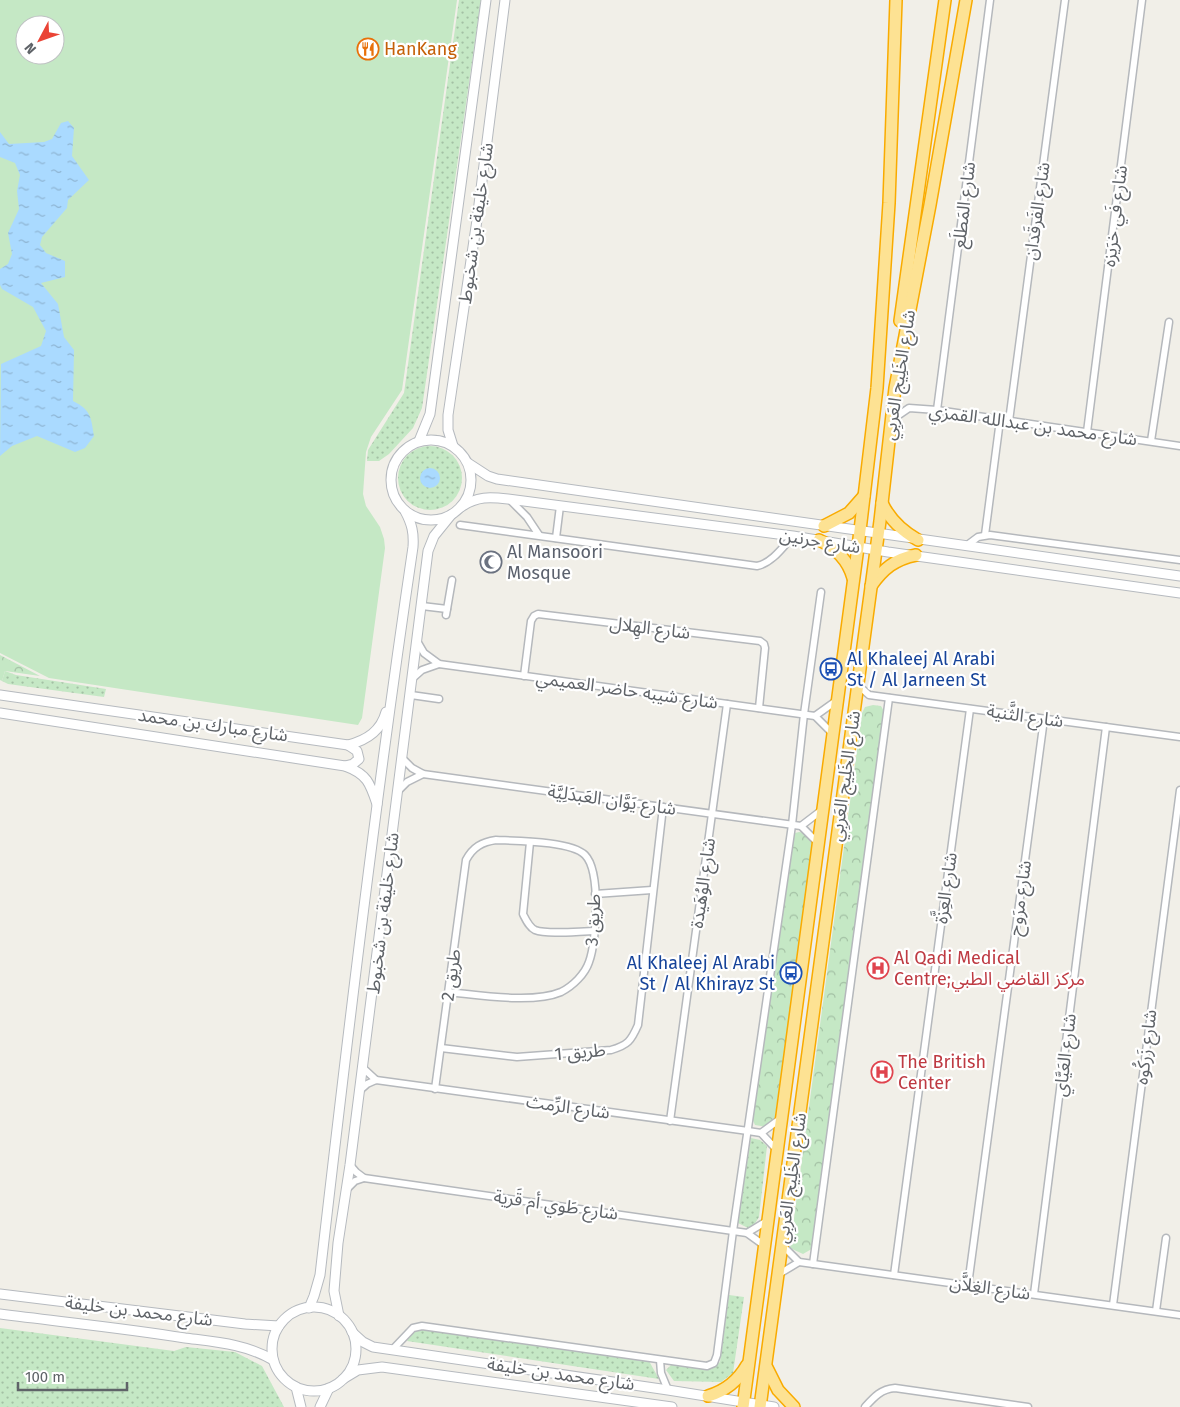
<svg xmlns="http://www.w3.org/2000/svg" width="1180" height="1407" font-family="'Fira Sans','Noto Sans Arabic',sans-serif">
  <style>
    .grass { fill: url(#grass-dots) }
    .forest { fill: url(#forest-crowns) }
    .garden { fill: #c5e8c5; fill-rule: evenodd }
    .water { fill: url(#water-ripples) }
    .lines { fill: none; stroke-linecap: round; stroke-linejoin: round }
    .street-casing { stroke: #b5b8bc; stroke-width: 9 }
    .secondary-casing { stroke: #b6babf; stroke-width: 11 }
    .highway-casing { stroke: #f9ab00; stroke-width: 14 }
    .street { stroke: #fff; stroke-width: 6 }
    .secondary { stroke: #fff; stroke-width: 9 }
    .highway { stroke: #fde293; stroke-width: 11 }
    .labels { text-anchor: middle; stroke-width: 4.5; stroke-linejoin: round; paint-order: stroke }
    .food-label { font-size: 18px; fill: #c56008; stroke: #fff; text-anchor: start }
    .street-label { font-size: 18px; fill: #5f6368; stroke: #fff }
    .worship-label { font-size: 18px; fill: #5b616d; stroke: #fff; text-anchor: start }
    .transit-label { font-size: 18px; fill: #164399; stroke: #fff; text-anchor: start }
    .health-label { font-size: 18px; fill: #be3a42; stroke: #fff; text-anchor: start }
  </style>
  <defs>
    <pattern id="grass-dots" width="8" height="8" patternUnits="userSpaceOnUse" patternTransform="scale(1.25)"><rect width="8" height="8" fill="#c5e8c5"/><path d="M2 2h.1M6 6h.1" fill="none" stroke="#a3c0a4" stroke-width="1.8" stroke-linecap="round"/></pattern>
    <pattern id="forest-crowns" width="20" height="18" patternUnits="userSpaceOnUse" patternTransform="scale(1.25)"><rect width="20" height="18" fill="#c5e8c5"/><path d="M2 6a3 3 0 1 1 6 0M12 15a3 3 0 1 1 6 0" fill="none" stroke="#a3c0a4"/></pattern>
    <pattern id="water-ripples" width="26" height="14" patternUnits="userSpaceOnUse" patternTransform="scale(1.25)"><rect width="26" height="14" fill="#aadaff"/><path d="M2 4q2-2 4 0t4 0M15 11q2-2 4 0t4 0" fill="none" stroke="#8eb4d2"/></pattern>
  </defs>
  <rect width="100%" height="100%" fill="#f1efe8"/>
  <g class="grass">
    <polygon points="459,0 481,0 422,408 413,428 389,454 379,461 367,461 368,450 404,393"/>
    <circle cx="430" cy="478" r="32"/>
    <polygon points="5,671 16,675 106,689 104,697 8,684 2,681"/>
    <polygon points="751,1138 760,1140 767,1146 759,1217 754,1225 748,1228 738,1223 739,1212"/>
    <polygon points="729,1295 744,1297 733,1373 721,1382 674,1381 666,1370 671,1365 711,1369 720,1362"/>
    <polygon points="0,1328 174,1351 186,1347 235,1352 262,1366 284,1407 0,1407"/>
    <polygon points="415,1329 649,1361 659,1379 407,1341"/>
  </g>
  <g class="forest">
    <polygon points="0,655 40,676 5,671 2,681 0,680"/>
    <polygon points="873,705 881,706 885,713 815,1247 803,1254 790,1248 862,713 865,707"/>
    <polygon points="799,832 806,833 813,845 775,1117 768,1127 755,1125 752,1118 791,839 795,833"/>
  </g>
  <path class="garden" d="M0 0H457L402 390 371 437 366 452 363 494 366 506 380 527 384 539 385 548 362 718 358 725 49 678 0 653ZM25 25H55V55H25Z"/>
  <g class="water">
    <path d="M68 121 74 128 72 156 89 180 68 200 67 208 42 237 40 245 46 253 65 261V277L41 283 58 304 64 337 74 350 73 401C91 410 91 417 94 436L85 448 75 452 37 436 12 446 0 456 1 364 41 346 46 331 33 307 2 289 0 285V269L8 264 12 254 8 233 19 209 17 191 20 175 15 163 0 157V132L9 144 44 142 52 139 61 123Z"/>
    <circle cx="430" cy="478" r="10"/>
  </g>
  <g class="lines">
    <g class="street-casing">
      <g id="street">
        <polyline points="937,410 990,0"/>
        <polyline points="893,419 909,408 937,410 1180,446"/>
        <polyline points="1009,421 1065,0"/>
        <polyline points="1087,432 1142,0"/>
        <polyline points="1151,441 1169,322"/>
        <polyline points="509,499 527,517 539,535"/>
        <path d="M460 525 757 566C772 563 783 547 793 536"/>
        <polyline points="985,535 1000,420"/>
        <polyline points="556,538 560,506"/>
        <polyline points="966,546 978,537 990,535 1180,560"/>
        <polyline points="422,606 447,609"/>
        <polyline points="446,615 452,580"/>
        <polyline points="417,641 424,653 439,664 815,716 832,733"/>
        <polyline points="524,676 531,621 534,616 538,614 760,641 764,644 765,648 759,708"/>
        <polyline points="413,678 422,670 439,664"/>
        <polyline points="858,685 869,695 1180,737"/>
        <polyline points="411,695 439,699"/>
        <polyline points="815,716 836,701"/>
        <polyline points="403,759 412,768 423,774 801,826 818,843"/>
        <polyline points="398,791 407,782 423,774"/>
        <polyline points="801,826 822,810"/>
        <path d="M530 842 523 914C526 920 529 927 535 930 548 935 580 931 595 931"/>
        <polyline points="595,894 652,890"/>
        <path d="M441 1048 517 1057 611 1050C628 1045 631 1041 638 1025L663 807"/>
        <polyline points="362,1067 376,1080"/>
        <path d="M435 1089 466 860C473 847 482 842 496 840 517 841 571 841 585 855 601 871 597 941 589 962 585 974 573 986 561 992 533 1004 479 995 448 992"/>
        <polyline points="359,1091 367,1084 376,1080 748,1131 761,1133 777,1150"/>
        <polyline points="670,1121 727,704"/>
        <polyline points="761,1133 780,1119"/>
        <polyline points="350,1165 356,1172 364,1178 733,1231 747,1233 765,1246"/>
        <polyline points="347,1189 355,1181 364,1178"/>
        <polyline points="747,1233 767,1221"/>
        <polyline points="782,1245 799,1262 1180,1315"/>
        <polyline points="813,1264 889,698"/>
        <polyline points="779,1274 799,1262"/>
        <polyline points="894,1275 970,709"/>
        <polyline points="968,1285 1044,719"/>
        <polyline points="1034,1294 1106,727"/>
        <polyline points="1113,1305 1180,790"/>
        <polyline points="1156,1311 1166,1238"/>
        <polyline points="393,1349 413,1328 422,1326 707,1366 714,1363 717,1355 733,1231 792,825 804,714 821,592"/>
        <polyline points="660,1360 661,1373 668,1390"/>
        <path d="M865 1407C874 1397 881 1389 895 1388L1028 1407"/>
      </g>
    </g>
    <g class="secondary-casing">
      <g id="secondary">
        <circle cx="431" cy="480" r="40"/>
        <polyline points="419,441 430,414 486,0"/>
        <polyline points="453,446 448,430 448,415 477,220 505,0"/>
        <polyline points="468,463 488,476 497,479 1180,576"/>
        <path d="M461 507C477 496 490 497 508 499L793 536 888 552 1180 593"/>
        <path d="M0 695 348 745C367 740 381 731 386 712"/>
        <path d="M0 713 345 766C367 774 370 783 377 804"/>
        <polyline points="345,766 353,764 359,759 357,751 348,745"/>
        <polyline points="0,1294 245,1324 279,1326"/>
        <circle cx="314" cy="1349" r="42"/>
        <path d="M309 1308 314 1296 320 1275C348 1032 377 789 413 547 414 533 412 524 405 511"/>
        <path d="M0 1314C62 1322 124 1328 185 1338 216 1342 246 1344 273 1360"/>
        <polyline points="339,1316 334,1291 338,1243 350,1165 428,551 434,536 451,515"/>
        <polyline points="352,1332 363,1342 373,1347 668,1390 774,1407"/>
        <polyline points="343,1379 358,1370 382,1367 672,1407"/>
        <polyline points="296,1387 301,1407"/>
        <polyline points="320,1407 329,1388"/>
      </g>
    </g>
    <g class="highway-casing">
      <g id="highway">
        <polyline points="900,321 945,0"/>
        <path d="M882 503C890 520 902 531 918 540"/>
        <polyline points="824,526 849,513 864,496"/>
        <path d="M819 540C836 548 848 560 853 578"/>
        <path d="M871 586C883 569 895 559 916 555"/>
        <polyline points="767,1368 778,1390 794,1407"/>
        <path d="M708 1396C725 1391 738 1381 747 1365"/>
        <polyline points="743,1407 858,547 877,388 889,203 896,0"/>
        <polyline points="760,1407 880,521 895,388 930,205 966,0"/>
      </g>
    </g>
    <use href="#street" class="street"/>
    <use href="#secondary" class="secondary"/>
    <use href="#highway" class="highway"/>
  </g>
  <defs>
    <g id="restaurant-ring" transform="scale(1.125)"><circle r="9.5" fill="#fff" stroke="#e8710a" stroke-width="1.5"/><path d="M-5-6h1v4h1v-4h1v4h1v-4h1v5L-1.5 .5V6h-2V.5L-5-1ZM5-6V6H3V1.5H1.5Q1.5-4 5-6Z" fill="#e8710a"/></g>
    <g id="mosque-ring" transform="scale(1.125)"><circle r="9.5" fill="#fff" stroke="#6b7280" stroke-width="1.5"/><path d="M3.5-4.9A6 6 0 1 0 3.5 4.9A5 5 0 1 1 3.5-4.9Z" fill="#6b7280"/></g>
    <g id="bus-ring" transform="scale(1.125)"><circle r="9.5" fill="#fff" stroke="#1a4fb4" stroke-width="1.5"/><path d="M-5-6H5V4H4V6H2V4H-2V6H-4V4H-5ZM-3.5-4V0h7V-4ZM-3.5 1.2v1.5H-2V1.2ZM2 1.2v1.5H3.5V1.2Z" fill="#1a4fb4"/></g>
    <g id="hospital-ring" transform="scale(1.125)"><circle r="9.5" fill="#fff" stroke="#e0444e" stroke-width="1.5"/><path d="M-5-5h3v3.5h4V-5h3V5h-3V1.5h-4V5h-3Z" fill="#e0444e"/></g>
  </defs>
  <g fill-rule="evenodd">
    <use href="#restaurant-ring" x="368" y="49"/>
    <use href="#mosque-ring" x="491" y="562"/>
    <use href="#bus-ring" x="831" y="669"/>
    <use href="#hospital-ring" x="878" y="968"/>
    <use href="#bus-ring" x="791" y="973"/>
    <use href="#hospital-ring" x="882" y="1072"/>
  </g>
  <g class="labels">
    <g class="food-label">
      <text x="384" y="55">HanKang</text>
    </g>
    <g class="street-label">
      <text transform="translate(964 205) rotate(-83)" y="6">شارع المَطلَع</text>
      <text transform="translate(1037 211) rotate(-82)" y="6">شارع الفَرقَدان</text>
      <text transform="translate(1115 216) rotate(-83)" y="6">شارع فَي خرَيزه</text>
      <text transform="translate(476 223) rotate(-82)" y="6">شارع خليفة بن شخبوط</text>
      <text transform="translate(899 375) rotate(-81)" y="6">شارع الخَلِيج العَربِي</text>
      <text transform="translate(1033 425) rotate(8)" y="6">شارع محمد بن عبدالله القمزي</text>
      <text transform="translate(820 541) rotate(9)" y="6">شارع جرنين</text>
      <text transform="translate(650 628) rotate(7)" y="6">شارع الهِلال</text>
      <text transform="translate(627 690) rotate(8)" y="6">شارع شيبه حاضر العميمي</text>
      <text transform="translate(1025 716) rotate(8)" y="6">شارع الثَّنية</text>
      <text transform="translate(213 725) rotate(8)" y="6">شارع مبارك بن محمد</text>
      <text transform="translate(845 776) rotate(-82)" y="6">شارع الخَلِيج العَربِي</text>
      <text transform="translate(612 800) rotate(8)" y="6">شارع يَوَّان العَبدَلِيَّة</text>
      <text transform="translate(703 883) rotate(-82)" y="6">شارع الوُهَيدة</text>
      <text transform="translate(946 888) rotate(-82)" y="6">شارع العِزَّة</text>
      <text transform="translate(1020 898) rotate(-82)" y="6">شارع مرَوح</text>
      <text transform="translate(383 913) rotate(-83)" y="6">شارع خليفة بن شخبوط</text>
      <text transform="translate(593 920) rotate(-87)" y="6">طريق 3</text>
      <text transform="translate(451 975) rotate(-82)" y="6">طريق 2</text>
      <text transform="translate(1146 1047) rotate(-83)" y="6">شارع زَركُوه</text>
      <text transform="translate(580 1052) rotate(-5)" y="6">طريق 1</text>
      <text transform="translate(1065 1055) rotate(-83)" y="6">شارع العَيَّاي</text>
      <text transform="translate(568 1107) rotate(8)" y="6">شارع الرِّمث</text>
      <text transform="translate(791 1178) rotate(-82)" y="6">شارع الخَلِيج العَربِي</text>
      <text transform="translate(556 1205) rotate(8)" y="6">شارع طَوي أم قَرية</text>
      <text transform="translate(990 1288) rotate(8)" y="6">شارع الغِلاَّن</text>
      <text transform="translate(139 1311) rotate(7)" y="6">شارع محمد بن خليفة</text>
      <text transform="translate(561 1374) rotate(8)" y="6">شارع محمد بن خليفة</text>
    </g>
    <g class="worship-label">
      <text x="507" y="558">Al Mansoori<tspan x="507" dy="21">Mosque</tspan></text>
    </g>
    <g class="transit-label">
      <text x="847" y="665">Al Khaleej Al Arabi<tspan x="847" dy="21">St / Al Jarneen St</tspan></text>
      <text x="775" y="969" text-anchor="end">Al Khaleej Al Arabi<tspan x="775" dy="21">St / Al Khirayz St</tspan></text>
    </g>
    <g class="health-label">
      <text x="894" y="964">Al Qadi Medical<tspan x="894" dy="21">Centre;مركز القاضي الطبي</tspan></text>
      <text x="898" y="1068">The British<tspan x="898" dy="21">Center</tspan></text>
    </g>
  </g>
  <g transform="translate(40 40) rotate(229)"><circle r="24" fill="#ffffff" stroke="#bfc1c3"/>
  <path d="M0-4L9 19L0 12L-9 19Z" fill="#ea4335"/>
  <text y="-8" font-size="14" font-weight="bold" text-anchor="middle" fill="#5f6368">N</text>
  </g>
  <path d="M18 1382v8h109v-8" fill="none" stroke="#5f6368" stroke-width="2.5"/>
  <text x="25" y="1382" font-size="15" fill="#5f6368" stroke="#ffffff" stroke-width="4" paint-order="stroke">100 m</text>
</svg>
